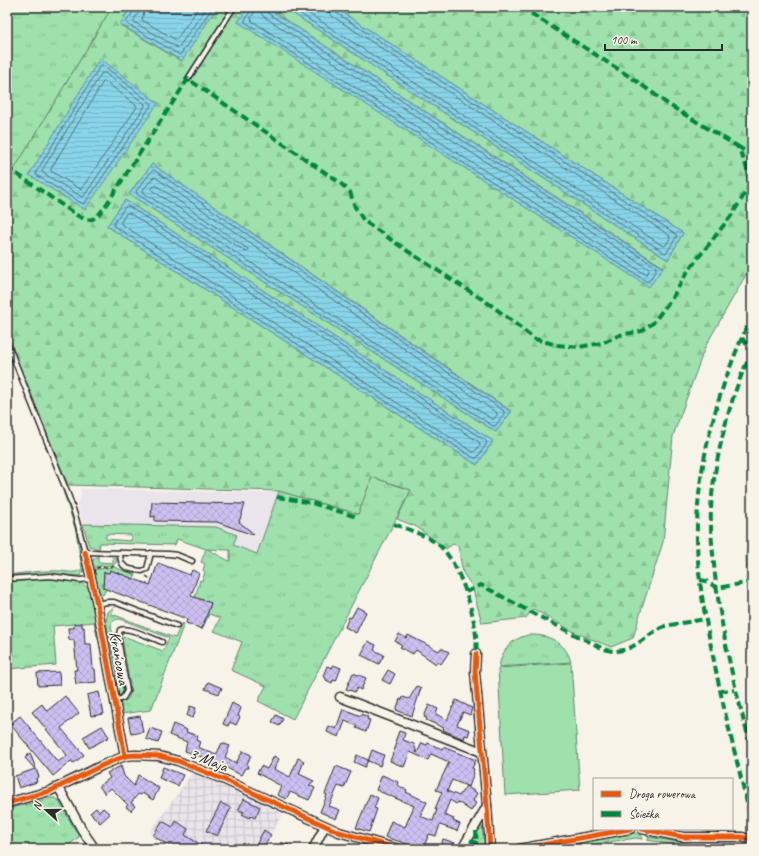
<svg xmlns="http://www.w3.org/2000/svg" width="759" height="856" font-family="Caveat,sans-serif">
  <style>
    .built { fill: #eae4eb }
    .industrial { fill: url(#industrial-grid) }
    .grass { fill: url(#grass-tufts); stroke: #64866c; fill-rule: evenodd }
    .forest { fill: url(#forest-firs); stroke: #64866c; fill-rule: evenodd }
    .garden { fill: url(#garden-furrows); stroke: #64866c }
    .pitch { fill: #9ee1ac; stroke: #64866c }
    .water { fill: url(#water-rules); stroke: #63909c }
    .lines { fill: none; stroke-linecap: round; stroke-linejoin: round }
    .shore { stroke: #506f77; stroke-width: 1 }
    .building { fill: url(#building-cross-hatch); stroke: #2b2b2b }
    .lane-casing { stroke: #2b2b2b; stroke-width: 7 }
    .street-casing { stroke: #2b2b2b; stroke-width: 11 }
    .path { stroke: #2b2b2b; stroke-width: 1.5; stroke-dasharray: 4 3; stroke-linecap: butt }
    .lane { stroke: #f7f3e8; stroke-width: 4 }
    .street { stroke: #f7f3e8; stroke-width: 8 }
    .quiet { stroke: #00873e; stroke-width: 4; stroke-dasharray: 8 4; stroke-linecap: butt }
    .cycleway-casing { stroke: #f7f3e8; stroke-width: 8 }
    .cycleway { stroke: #e8590c; stroke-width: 5 }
    .labels { text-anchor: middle; stroke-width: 3.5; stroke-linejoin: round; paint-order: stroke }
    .street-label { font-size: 16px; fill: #2b2b2b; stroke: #f7f3e8 }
  </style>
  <defs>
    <pattern id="industrial-grid" width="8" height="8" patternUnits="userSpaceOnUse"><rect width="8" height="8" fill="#eae4eb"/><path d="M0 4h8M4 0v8" fill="none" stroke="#c9c4ca"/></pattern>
    <pattern id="grass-tufts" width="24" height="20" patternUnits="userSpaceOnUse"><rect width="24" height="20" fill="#9ee1ac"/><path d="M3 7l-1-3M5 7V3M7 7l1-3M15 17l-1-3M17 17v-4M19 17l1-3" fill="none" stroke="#88c194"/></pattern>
    <pattern id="forest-firs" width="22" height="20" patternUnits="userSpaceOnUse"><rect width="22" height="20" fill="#9ee1ac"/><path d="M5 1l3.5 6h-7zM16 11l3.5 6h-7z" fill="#88c194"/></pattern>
    <pattern id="garden-furrows" width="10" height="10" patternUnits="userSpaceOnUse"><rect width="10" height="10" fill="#9ee1ac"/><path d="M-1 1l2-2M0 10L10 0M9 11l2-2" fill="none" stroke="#88c194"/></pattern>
    <pattern id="water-rules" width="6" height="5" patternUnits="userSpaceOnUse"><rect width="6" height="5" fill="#88d4e8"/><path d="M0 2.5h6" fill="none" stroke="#76b6c7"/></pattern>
    <pattern id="building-cross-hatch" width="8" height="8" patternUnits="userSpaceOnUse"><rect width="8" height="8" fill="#ccc0f2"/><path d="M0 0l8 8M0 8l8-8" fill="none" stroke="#afa5d0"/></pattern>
  </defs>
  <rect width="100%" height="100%" fill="#f7f3e8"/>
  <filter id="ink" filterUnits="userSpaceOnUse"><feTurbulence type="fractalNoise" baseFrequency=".025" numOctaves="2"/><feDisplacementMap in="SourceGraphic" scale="8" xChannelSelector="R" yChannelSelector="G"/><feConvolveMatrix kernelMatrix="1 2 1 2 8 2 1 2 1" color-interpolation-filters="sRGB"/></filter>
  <g filter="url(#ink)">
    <polygon class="built" points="81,489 278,493 257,554 233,545 216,527 83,524 77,503 81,497"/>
    <polygon class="industrial" points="192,773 218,783 283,814 262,849 173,849 149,834"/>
    <g class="grass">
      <polygon points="7,7 112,7 12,173 7,170"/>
      <path d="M7 347C21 383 35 419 50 455 63 487 84 536 84 571L80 576 48 574 7 577V575C25 573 43 570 61 571 68 572 77 574 82 569L76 531 61 484Z"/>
      <path d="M372 477 411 490 293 719 258 701 266 686 231 670 242 642 214 631 220 618 209 614 202 630 211 603 195 597 200 580 202 581 205 572 203 570 205 564 201 562 206 549 177 539 175 545 100 543 99 549 89 546 83 524 216 527 237 535 233 545 257 554 279 491 358 514ZM106 534 131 535V541L106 539ZM207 549 230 550V561H229Z"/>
      <polygon points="98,556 98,562 113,563 113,557 116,558 117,562 113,565 93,567 91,566 93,560"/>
      <polygon points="114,567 136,575 134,579 110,570 109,573 104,572 103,588 106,589 103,595 97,591 92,570"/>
      <path d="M41 579C56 579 79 577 90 590L100 636H97L94 622 53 626 56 665 7 669V582Z"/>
      <path d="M114 607 112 614 175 638 182 623 184 624 151 710 121 714 119 703 128 699 131 691 122 639 124 637H126L163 651 169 638 120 619C115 619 111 622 111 626L123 690 121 695 118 696 115 682 117 674 106 622 108 612Z"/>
      <path d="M528 635C548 634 566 642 571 662L499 667C502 650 511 639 528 635Z"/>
      <polygon points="51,798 55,798 59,801 79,837 64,849 7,849 7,809"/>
      <polygon points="633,833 637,833 642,836 642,839 636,838 561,849 541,849"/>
      <polygon points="649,837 695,845 694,847 687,845 686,847 647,840"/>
    </g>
    <g class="forest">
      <path d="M112 7H131L120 25 181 61 217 7H248L238 22 663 267 266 7H283L668 260 683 233 334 7H711L713 9V7H752V264L705 347 673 436 663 542 640 614 633 638 611 647 576 633 533 609 526 618 482 623 472 586 463 573 458 546 453 544 446 549 417 527 397 519 411 490 372 477 358 514 279 491 68 485 7 335V170L12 173ZM152 164 511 411V412L496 432 129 194ZM125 200 493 441 477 465 107 226Z"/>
      <polygon points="752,505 752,600 748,595 746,557"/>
    </g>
    <polygon class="garden" points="480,824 482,826 484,843 483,849 465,849"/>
    <polygon class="pitch" points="571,663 580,790 505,795 498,668"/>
    <g class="water">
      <polygon points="131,7 217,7 182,61 120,24"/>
      <polygon points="248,7 266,7 663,268 649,287 238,22"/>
      <polygon points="283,7 334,7 683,233 668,260"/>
      <polygon points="100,58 158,103 85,210 29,175"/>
      <polygon points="152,164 511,412 496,432 129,194"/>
      <polygon points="125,200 493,441 477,465 107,226"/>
    </g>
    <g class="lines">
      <g class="shore">
        <polyline points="134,7 134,11 126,22 127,24 180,55 213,7"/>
        <polyline points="139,7 139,12 134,20 134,22 178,48 207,7"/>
        <polyline points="145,7 142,20 176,40 199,7"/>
        <polyline points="251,7 251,10 245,20 245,22 646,281 649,281 656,270 656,267 266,12 264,7"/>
        <polyline points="290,7 665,253 667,252 677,236 676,234 335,12 333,7"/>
        <polyline points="299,7 663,246 666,245 670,238 669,235 332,16 329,12 328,7"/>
        <polygon points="256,10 259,10 263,16 649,269 649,271 647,274 645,274 252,21 251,18"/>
        <polygon points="101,65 103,65 152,104 85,203 83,204 36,175 36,173"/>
        <polygon points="102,73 105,73 145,104 145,106 84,196 82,197 43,173 42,171"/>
        <polygon points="104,81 106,82 136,105 137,107 82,188 80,189 51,171 51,169"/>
        <polygon points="154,170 504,411 504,414 496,425 493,426 137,194 136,191 152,171"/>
        <polygon points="155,177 497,413 497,415 494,419 492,419 144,193 143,190 153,178"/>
        <polygon points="154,186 157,186 248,249 248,251 246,252 153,191 152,189"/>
        <polygon points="128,206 486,441 487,443 477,458 474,458 114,226 114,223 125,207"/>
        <polygon points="127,213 129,213 479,442 480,445 475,451 473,452 121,224 121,222"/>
      </g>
    </g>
    <g class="building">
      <polygon points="152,502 245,504 239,522 254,534 253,535 217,522 155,521 155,516 151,517"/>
      <polygon points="158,563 190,575 192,570 199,573 191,596 211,603 202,629 186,623 187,619 103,588 104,572 109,573 110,570 150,585"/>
      <polygon points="357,607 366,612 356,633 345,627 349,617 351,618"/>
      <polygon points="82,623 82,627 84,627 85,644 91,644 93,669 95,669 96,682 76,684 74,670 77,670 74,640 69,640 68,628 74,628 74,624"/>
      <polygon points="399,634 406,638 408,635 439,651 441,648 449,652 441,664 437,662 436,664 416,650 413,654 400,647 402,645 395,641"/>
      <polygon points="368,641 376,645 374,650 384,655 379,664 361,655"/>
      <polygon points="333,665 341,668 336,681 333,680 332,683 326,680 326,678 323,676 327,666 332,668"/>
      <polygon points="388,670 395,674 390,684 382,680"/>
      <polygon points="59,672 60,685 38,686 37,673"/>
      <polygon points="353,673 366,678 361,690 357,688 355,692 346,689"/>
      <polygon points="208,682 222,688 219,694 205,689"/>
      <polygon points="417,686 421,688 412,716 396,710 400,699 402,700 403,697 409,699"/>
      <polygon points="99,692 104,714 91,716 87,695"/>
      <polygon points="65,696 79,713 61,728 84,755 74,763 71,761 53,776 10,724 20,716 58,762 67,755 32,712 42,704 47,711"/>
      <polygon points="456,700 472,708 470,715 463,712 457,725 470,730 468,736 465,735 464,739 443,730 444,728 426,720 427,718 424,717 429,705 438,709 436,714 447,720"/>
      <polygon points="232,703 241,708 238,716 240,717 236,725 230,722 228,726 223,724"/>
      <polygon points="190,706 196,708 193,718 187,716"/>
      <polygon points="343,709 361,716 361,714 368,717 367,719 370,720 366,732 356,728 357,726 345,721 339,737 327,732 329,726 336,729"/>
      <polygon points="276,715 283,719 279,726 272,722"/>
      <polygon points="140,716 143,732 131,734 128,718"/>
      <polygon points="173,724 187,730 186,732 198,736 196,740 200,742 198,747 216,755 222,743 230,746 225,757 236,763 243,751 251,755 247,764 248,768 245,768 241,775 223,766 221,769 203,761 205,758 185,751 187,742 169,735"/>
      <polygon points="102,726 109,737 89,748 83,737"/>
      <polygon points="150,728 162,732 158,743 146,739"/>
      <polygon points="399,731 405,733 403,740 414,744 417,753 422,743 427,745 428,743 442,749 443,747 476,760 472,768 474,769 473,772 474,773 469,787 452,780 447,791 459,796 466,786 477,793 473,801 476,803 471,811 458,802 456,804 450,800 444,815 454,819 453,821 460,824 457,831 440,825 436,836 429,834 423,849 385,837 391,821 405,827 414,806 376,790 382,775 398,782 397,785 407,790 406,792 427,802 420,816 433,821 437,809 435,809 442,792 436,790 449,762 431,754 428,760 410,752 404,767 390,761 397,743 395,742"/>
      <polygon points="372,750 384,755 380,766 368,761"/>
      <polygon points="30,753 39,777 36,778 37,782 19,788 15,776 35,769 25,758"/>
      <polygon points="357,755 368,760 365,767 354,762"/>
      <polygon points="274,756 279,759 274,769 290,777 298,758 304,761 299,774 314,781 309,785 315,788 309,800 290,792 286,799 277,795 281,786 257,773 261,766 267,769"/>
      <polygon points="121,766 124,776 134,786 138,775 159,788 153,800 142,793 141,795 138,794 131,803 135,806 131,811 126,807 128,805 111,788 105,794 99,786 110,778 107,773"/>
      <polygon points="336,766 351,772 344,788 338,786 329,806 340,810 336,819 320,812 327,795 325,794"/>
      <polygon points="163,767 183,775 178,786 159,778"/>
      <polygon points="370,794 378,798 374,808 377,809 369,832 356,828"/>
      <polygon points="244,799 260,807 255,818 251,816 250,818 242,814 244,812 238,810"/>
      <polygon points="221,803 231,808 217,836 206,831"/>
      <polygon points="96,808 99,812 103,808 110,814 100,823 90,813"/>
      <polygon points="162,821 173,827 176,821 188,829 185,835 208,849 175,849 153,836"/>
      <polygon points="264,830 271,835 262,849 254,849"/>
      <polygon points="443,839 455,843 453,849 440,849"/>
      <polygon points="281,842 298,849 278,849"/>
    </g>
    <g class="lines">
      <g class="lane-casing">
        <g id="lane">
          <polyline points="188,79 234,7"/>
          <polyline points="7,342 69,497 76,518 85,552 169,554 177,555 192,561"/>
          <path d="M120 553C120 569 128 569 142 571L147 569 151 553"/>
          <polyline points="7,579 50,576 80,580 91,579"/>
          <polyline points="97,604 107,602 114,602 177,626"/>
          <path d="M115 701 123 698 127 691 118 638 120 630C129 626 153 639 162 642"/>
        </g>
      </g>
      <g class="street-casing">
        <g id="street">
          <polyline points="85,552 97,604 125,756"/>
          <polyline points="476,654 475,672 487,805 490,849"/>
          <polyline points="340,697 482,752"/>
          <polyline points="59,788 82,830 95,849"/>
          <polyline points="7,803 50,791 103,765 125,756 135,755 159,756 178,761 225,780 339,832 398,849"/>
          <polyline points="642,829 683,837 742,837 752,840"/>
          <polyline points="313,849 325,826"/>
          <polyline points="462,849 487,806"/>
          <polyline points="519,849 630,829"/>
        </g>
      </g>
      <g class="path">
        <polyline points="96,568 116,566"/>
        <polyline points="146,576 152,580"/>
      </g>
      <use href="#lane" class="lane"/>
      <use href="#street" class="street"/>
      <g class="quiet">
        <polyline points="521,7 635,80 669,105 737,146 745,162 749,178 749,187"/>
        <polyline points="737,146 752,155"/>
        <path d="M7 167 78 216C94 224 97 217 106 205L188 79 339 182 350 192 355 207 364 221 409 252 491 305 535 339 557 345 579 347 602 343 620 335 642 331 653 323 672 298 686 274 698 258 731 216 749 187 752 184"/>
        <path d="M752 316C721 380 699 453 697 525 696 569 704 613 713 656 724 713 739 768 752 824"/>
        <polyline points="742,338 752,352"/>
        <path d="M752 351C747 362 742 373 738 384 725 419 713 471 711 508 710 531 713 552 715 575 722 635 735 691 752 750"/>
        <polyline points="277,497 312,503 357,517"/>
        <path d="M394 524C409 530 426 535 439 545 461 564 480 626 476 654"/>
        <polyline points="700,580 706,581 717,588 752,582"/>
        <path d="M466 592 481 585C516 604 552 624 588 641 596 645 607 652 616 651 636 650 648 633 665 626L705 619"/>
        <polyline points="720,691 735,690"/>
        <polyline points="476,831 477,849"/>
        <polyline points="470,840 485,847"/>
      </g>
      <g class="cycleway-casing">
        <g id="cycleway">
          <polyline points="85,552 97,604 125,756"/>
          <polyline points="476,654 475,672 487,805 490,849"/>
          <polyline points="7,803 50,791 103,765 125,756 135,755 159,756 178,761 225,780 339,832 398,849"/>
          <polyline points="642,829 683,837 742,837 752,840"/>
          <polyline points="519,849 630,829"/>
        </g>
      </g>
      <use href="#cycleway" class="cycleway"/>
    </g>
  </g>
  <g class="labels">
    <g class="street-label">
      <text transform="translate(120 658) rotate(80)" y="6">Krańcowa</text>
      <text transform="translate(209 759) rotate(22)" y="6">3 Maja</text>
    </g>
  </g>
  <rect width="759" height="856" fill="none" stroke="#f7f3e8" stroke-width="24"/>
  <rect x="12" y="12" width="735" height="832" fill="none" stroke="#2b2b2b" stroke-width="1.5" filter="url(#ink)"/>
  <rect x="593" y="778" width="140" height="52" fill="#f7f3e8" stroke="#a5a39c"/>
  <rect x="601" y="791" width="20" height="6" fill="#e8590c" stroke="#a5a39c"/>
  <text x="629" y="798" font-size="12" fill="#2b2b2b">Droga rowerowa</text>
  <rect x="601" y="811" width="20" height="6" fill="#00873e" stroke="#a5a39c"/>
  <text x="629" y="818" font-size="12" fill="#2b2b2b">Ścieżka</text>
  <g transform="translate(46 810) rotate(291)" stroke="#f7f3e8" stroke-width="3" paint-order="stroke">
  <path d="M0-3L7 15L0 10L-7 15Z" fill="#2b2b2b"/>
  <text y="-6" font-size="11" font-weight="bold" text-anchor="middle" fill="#2b2b2b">N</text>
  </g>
  <path d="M605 44v6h117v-6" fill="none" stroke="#2b2b2b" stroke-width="2"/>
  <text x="611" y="44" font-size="12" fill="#2b2b2b" stroke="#f7f3e8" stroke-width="3" paint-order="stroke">100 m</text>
</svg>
